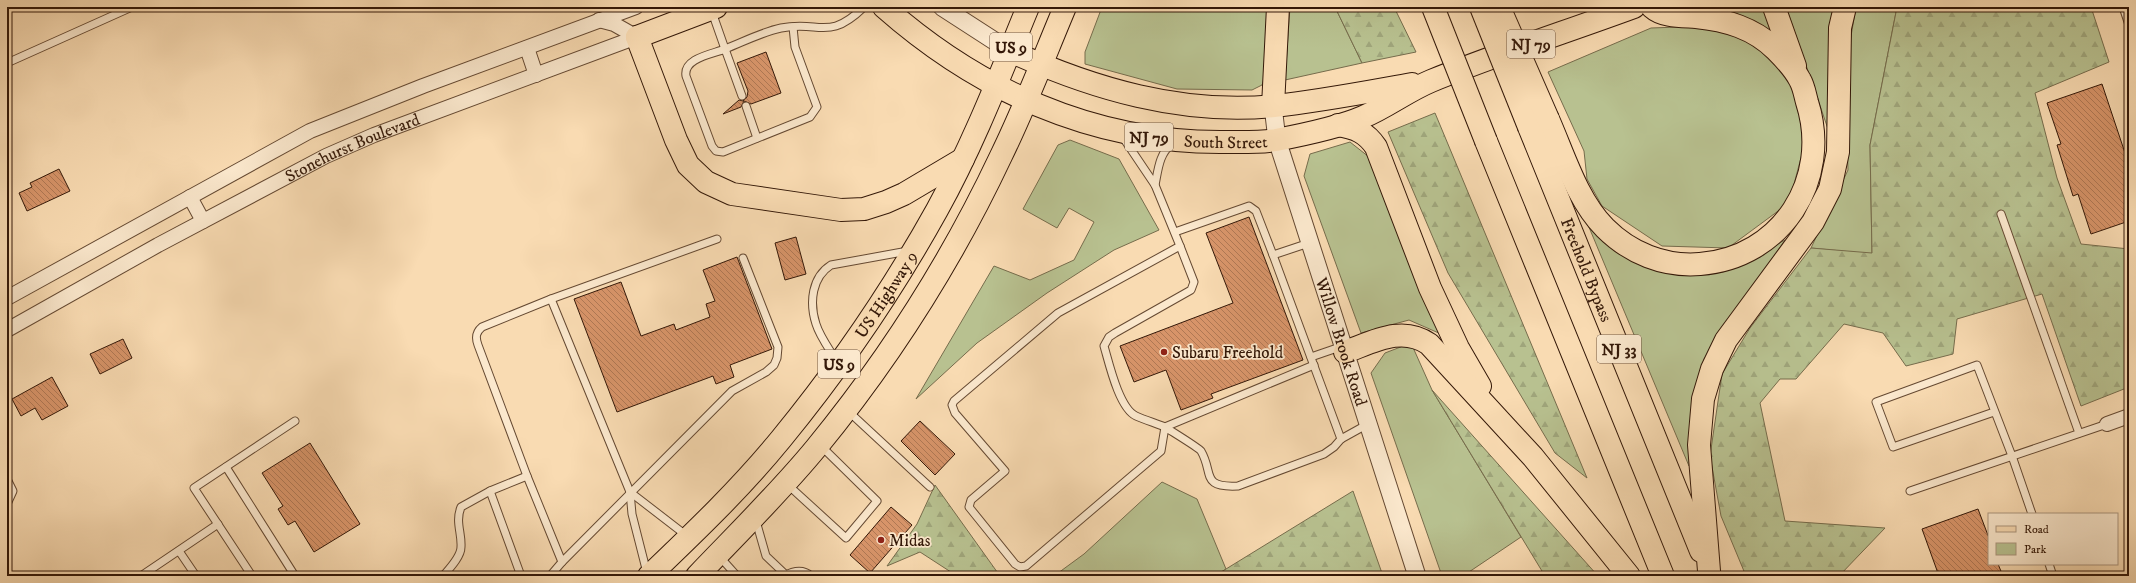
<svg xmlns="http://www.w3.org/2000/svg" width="2136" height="583" font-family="'IM FELL DW Pica',serif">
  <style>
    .green { fill: #b8c190; stroke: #766c4c }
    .forest { fill: url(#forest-firs); stroke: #766c4c }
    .building { fill: url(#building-back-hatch); stroke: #341808 }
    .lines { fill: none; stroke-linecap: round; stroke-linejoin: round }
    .service-casing { stroke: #654932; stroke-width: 9 }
    .minor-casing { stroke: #654932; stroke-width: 16 }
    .tertiary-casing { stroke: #654932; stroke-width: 19 }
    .primary-casing { stroke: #341808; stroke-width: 24 }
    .trunk-casing { stroke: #341808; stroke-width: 24 }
    .motorway-casing { stroke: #341808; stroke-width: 24 }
    .service { stroke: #fbe8cd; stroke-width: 7 }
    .minor { stroke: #fbe8cd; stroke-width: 14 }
    .tertiary { stroke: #fbe8cd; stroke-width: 17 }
    .primary { stroke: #f9dbb2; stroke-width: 22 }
    .trunk { stroke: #f9dbb2; stroke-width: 22 }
    .motorway { stroke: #f9dbb2; stroke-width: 22 }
    .motorway-bridge-casing { stroke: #341808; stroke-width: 24; stroke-linecap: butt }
    .motorway-bridge { stroke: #f9dbb2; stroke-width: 22 }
    .poi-dot { fill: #8f2418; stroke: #fbe8cd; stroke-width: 1.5 }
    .labels { text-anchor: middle; stroke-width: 3.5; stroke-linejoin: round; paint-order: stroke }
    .shield { fill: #fbe8cd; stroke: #705643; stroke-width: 1 }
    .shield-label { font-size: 16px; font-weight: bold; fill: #341808 }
    .street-label { font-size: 17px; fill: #341808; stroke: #fbe8cd }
    .poi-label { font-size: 17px; fill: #341808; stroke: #fbe8cd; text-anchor: start }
  </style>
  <defs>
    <pattern id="forest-firs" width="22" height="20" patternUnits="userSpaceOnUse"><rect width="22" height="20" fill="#b8c190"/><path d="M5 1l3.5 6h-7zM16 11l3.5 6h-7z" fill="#9fa57b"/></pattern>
    <pattern id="building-back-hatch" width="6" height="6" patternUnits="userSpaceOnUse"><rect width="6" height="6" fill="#d79469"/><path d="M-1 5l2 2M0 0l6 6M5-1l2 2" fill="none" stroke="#af7854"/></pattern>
  </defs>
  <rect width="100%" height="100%" fill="#f9dbb2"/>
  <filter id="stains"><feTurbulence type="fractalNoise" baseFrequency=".005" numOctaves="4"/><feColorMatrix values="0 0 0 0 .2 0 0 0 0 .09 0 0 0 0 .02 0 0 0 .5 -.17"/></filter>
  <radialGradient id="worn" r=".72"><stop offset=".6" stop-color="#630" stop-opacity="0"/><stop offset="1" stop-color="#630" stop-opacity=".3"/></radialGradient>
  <g class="green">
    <polygon points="1102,7 1270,7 1267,71 1262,85 1252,90 1177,89 1085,64 1085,52"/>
    <polygon points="1290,7 1335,7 1362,63 1285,80"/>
    <polygon points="1712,7 1768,7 1779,39 1729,12"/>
    <polygon points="1786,7 1836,7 1828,129"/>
    <polygon points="1856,7 1897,7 1870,145 1872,254 1811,248 1848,170 1845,71"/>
    <polygon points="1706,26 1757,42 1792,85 1807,135 1789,203 1728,248 1662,246 1602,206 1587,179 1584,151 1548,72 1651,28"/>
    <polygon points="1070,140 1119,159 1159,230 1114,250 1047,293 977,343 916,399 994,266 1030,280 1074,260 1094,222 1069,208 1057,228 1023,209 1058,145"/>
    <polygon points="1350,142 1369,157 1441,334 1409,320 1361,333 1304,176 1310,154"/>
    <polygon points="1586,220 1676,274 1723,272 1785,240 1704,359 1693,411 1689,466"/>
    <polygon points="1411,343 1432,390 1521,537 1463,576 1442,576 1371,373 1385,353"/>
    <polygon points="1162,482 1197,499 1226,569 1215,576 1054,576 1084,554"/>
  </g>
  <g class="forest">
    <polygon points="1335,7 1394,7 1416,52 1362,63"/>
    <polygon points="1897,7 2091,7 2109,62 2035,93 2057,178 2081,244 2129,249 2129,387 2081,406 2042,294 1957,319 1953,354 1906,366 1883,333 1844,324 1796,379 1780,379 1760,403 1785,521 1885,528 1839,576 1746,576 1721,516 1710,456 1722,374 1750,328 1811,248 1872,253 1870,145"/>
    <polygon points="1435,113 1587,478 1555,453 1448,273 1388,132"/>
    <polygon points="1432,390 1598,576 1545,576"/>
    <polygon points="935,485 1000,576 957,576 920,552 887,566 917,524"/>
    <polygon points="1353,491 1383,576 1215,576 1226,569"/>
  </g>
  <g class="building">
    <polygon points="766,52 781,93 751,104 744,101 741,107 723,114 739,100 743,101 747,97 748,91 737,63"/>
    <polygon points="2102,84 2129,165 2129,221 2091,234 2078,194 2073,196 2057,145 2061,144 2047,103"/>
    <polygon points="59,169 70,191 27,211 19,193 32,187 30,183"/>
    <polygon points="1249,217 1303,360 1211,394 1213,398 1181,410 1166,370 1134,382 1120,346 1233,303 1206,233"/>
    <polygon points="796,237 806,274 785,280 775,243"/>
    <polygon points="737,257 772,349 730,365 734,377 716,384 713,376 617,412 574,299 621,282 641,336 674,324 676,330 710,317 706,304 715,301 703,270"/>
    <polygon points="123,339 132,358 100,374 90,354"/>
    <polygon points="52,377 68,406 42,420 35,408 21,416 12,399"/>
    <polygon points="920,421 955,454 935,475 901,441"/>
    <polygon points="310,443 360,524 314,552 295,521 288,525 278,509 283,506 262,473"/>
    <polygon points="891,507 912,525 870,573 850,555"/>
    <polygon points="1978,509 1989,538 1989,564 1998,564 2003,576 1939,576 1922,529"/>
  </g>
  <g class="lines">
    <g class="service-casing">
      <g id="service">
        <polyline points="2123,7 2129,25"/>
        <path d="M712 12 725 49C743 42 762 32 781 28 820 20 828 42 864 7"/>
        <polyline points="7,63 132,7"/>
        <path d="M742 96 725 49C713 54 683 58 686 76L712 146 716 151 723 152 810 117 817 107 795 47 793 27"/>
        <polyline points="746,106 757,138"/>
        <path d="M1122 136 1155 185 1180 246 1058 313 954 401 952 405 955 413 1005 471 971 500 969 507 1015 564 1020 567 1026 566 1161 451 1165 427C1171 431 1199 448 1201 451 1214 473 1200 488 1238 486L1324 454 1334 447 1341 439 1368 424"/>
        <path d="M1155 185C1158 171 1159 153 1172 144"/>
        <polyline points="2001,214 2079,433"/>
        <polyline points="1175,232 1249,206 1256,211 1273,255 1309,243"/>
        <path d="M1180 246 1194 282 1191 290 1115 333 1109 337 1104 346C1109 363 1119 408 1136 416 1145 420 1155 423 1165 427L1314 365"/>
        <polyline points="1273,255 1341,439"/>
        <polyline points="551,299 630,492 632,514 647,573"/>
        <polyline points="1311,357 1343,346"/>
        <path d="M837 362C830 350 820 337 816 324 809 302 812 277 831 265L908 251"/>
        <polyline points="848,411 930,487"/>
        <polyline points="1994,412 1893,447 1876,402 1977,365 2012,456 2032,514"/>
        <polyline points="226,467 295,576"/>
        <path d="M527 476 478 345C475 337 476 332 482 327L551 299 717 239"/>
        <polyline points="7,479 13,491 7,504"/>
        <polyline points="788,485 846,538 877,501 821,446"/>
        <polyline points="1910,491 2107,424"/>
        <polyline points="630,492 687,536"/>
        <polyline points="756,521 766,556 786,575"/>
        <polyline points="179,551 196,576"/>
        <polyline points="719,556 737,576"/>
        <polyline points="2049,564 2053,576"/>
        <polyline points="141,576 218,524"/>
        <polyline points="252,576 194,488 295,421"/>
        <path d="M443 576C449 569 461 557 461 547 462 533 455 522 461 507L490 491"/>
        <polyline points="521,576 490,491 527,476 562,562 732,391 766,372 774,365 777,358 778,347 743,258"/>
        <polyline points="550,576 562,562"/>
        <path d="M784 576C793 571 803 569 811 576"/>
      </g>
    </g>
    <g class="minor-casing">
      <g id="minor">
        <polyline points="599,20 614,24 637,37"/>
        <polyline points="527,48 536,75"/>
        <polyline points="190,197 203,221"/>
        <polyline points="7,298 310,131 423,86 636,7"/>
        <path id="s1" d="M7 330 158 245 326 156 374 135 637 37"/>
        <polyline points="2107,424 2129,416"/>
      </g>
    </g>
    <g class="tertiary-casing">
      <g id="tertiary">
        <polyline points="942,7 1010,51"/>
        <path id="s2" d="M1273 106 1277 140 1417 576"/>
      </g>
    </g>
    <g class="primary-casing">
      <g id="primary">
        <path id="s3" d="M884 7C978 90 1092 142 1220 142 1238 142 1258 143 1276 140 1302 135 1340 127 1363 117 1387 107 1407 91 1431 81 1497 54 1566 32 1634 7"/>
        <polyline points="637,37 716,7"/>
        <path d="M1010 51C1093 89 1182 115 1274 106 1321 101 1367 92 1412 84"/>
      </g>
    </g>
    <g class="trunk-casing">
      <g id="trunk">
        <polyline points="637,37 676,140 688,165 706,182 732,194 841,210 864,209 886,202 904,194 963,159"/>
        <polyline points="1273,106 1278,7"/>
        <path id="s4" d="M649 576C695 532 741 488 781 439 840 367 892 291 937 210 973 145 1000 75 1028 7"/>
        <path d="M697 576C737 534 779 493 816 448 889 359 952 260 1001 156 1025 107 1044 57 1065 7"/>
      </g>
    </g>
    <g class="motorway-casing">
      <g id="motorway">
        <polyline points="1774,7 1795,66"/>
        <path d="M1548 119C1564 155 1577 200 1605 228 1630 253 1664 267 1700 264 1781 258 1832 180 1807 102 1805 95 1804 87 1800 80 1795 70 1784 58 1776 50 1754 28 1726 20 1696 17 1682 16 1663 17 1652 7"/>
        <path d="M1338 125C1355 128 1366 132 1376 147L1430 288 1458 348 1480 386"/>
        <path id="s5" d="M1529 127 1701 551"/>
        <polyline points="1486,141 1663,576"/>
        <path d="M1345 352C1373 342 1402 325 1429 344L1533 457 1629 576"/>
        <polyline points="1709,571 1699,445 1703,399 1712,369 1726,340 1813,222 1830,189 1838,152 1840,28 1845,7"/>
      </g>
    </g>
    <use href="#service" class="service"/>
    <use href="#minor" class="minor"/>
    <use href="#tertiary" class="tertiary"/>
    <use href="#primary" class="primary"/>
    <use href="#trunk" class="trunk"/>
    <use href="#motorway" class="motorway"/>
    <g class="motorway-bridge-casing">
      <g id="motorway-bridge">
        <polyline points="1433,7 1486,141"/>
        <polyline points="1481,7 1529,127"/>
        <polyline points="1499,7 1548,119"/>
      </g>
    </g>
    <use href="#motorway-bridge" class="motorway-bridge"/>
  </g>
  <g class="poi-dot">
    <circle cx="1164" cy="352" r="4"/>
    <circle cx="881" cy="540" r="4"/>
  </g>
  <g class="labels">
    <g class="shield">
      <rect x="1507" y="30" width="48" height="28" rx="3"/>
      <rect x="990" y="33" width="42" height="28" rx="3"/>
      <rect x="1125" y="123" width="48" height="28" rx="3"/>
      <rect x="1597" y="335" width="44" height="28" rx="3"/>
      <rect x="818" y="350" width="42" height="28" rx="3"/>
    </g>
    <g class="shield-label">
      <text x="1531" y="50">NJ 79</text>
      <text x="1011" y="53">US 9</text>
      <text x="1149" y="143">NJ 79</text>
      <text x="1619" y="355">NJ 33</text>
      <text x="839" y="370">US 9</text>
    </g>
    <g class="street-label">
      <text dy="6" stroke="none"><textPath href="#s3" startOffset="376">South Street</textPath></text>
      <text dy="6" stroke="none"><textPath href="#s1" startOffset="391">Stonehurst Boulevard</textPath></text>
      <text dy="6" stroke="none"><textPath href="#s5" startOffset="154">Freehold Bypass</textPath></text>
      <text dy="6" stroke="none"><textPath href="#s4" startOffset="369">US Highway 9</textPath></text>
      <text dy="6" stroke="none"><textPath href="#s2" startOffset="246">Willow Brook Road</textPath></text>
    </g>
    <g class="poi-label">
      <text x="1172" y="358">Subaru Freehold</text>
      <text x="889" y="546">Midas</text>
    </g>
  </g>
  <rect width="2136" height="583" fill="none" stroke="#f9dbb2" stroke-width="24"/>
  <rect x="8" y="8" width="2120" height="567" fill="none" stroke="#341808" stroke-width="2"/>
  <rect x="12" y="12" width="2112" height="559" fill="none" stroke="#341808"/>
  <rect x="1988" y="513" width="130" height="52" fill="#fbe8cd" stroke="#ab957e"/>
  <rect x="1996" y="526" width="20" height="6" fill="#f9dbb2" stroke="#ab957e"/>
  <text x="2024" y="533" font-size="12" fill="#341808">Road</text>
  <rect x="1996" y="543" width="20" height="12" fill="#b8c190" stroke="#ab957e"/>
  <text x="2024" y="553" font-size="12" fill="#341808">Park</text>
  <rect width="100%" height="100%" filter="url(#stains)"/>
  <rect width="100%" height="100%" fill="url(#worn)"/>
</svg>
